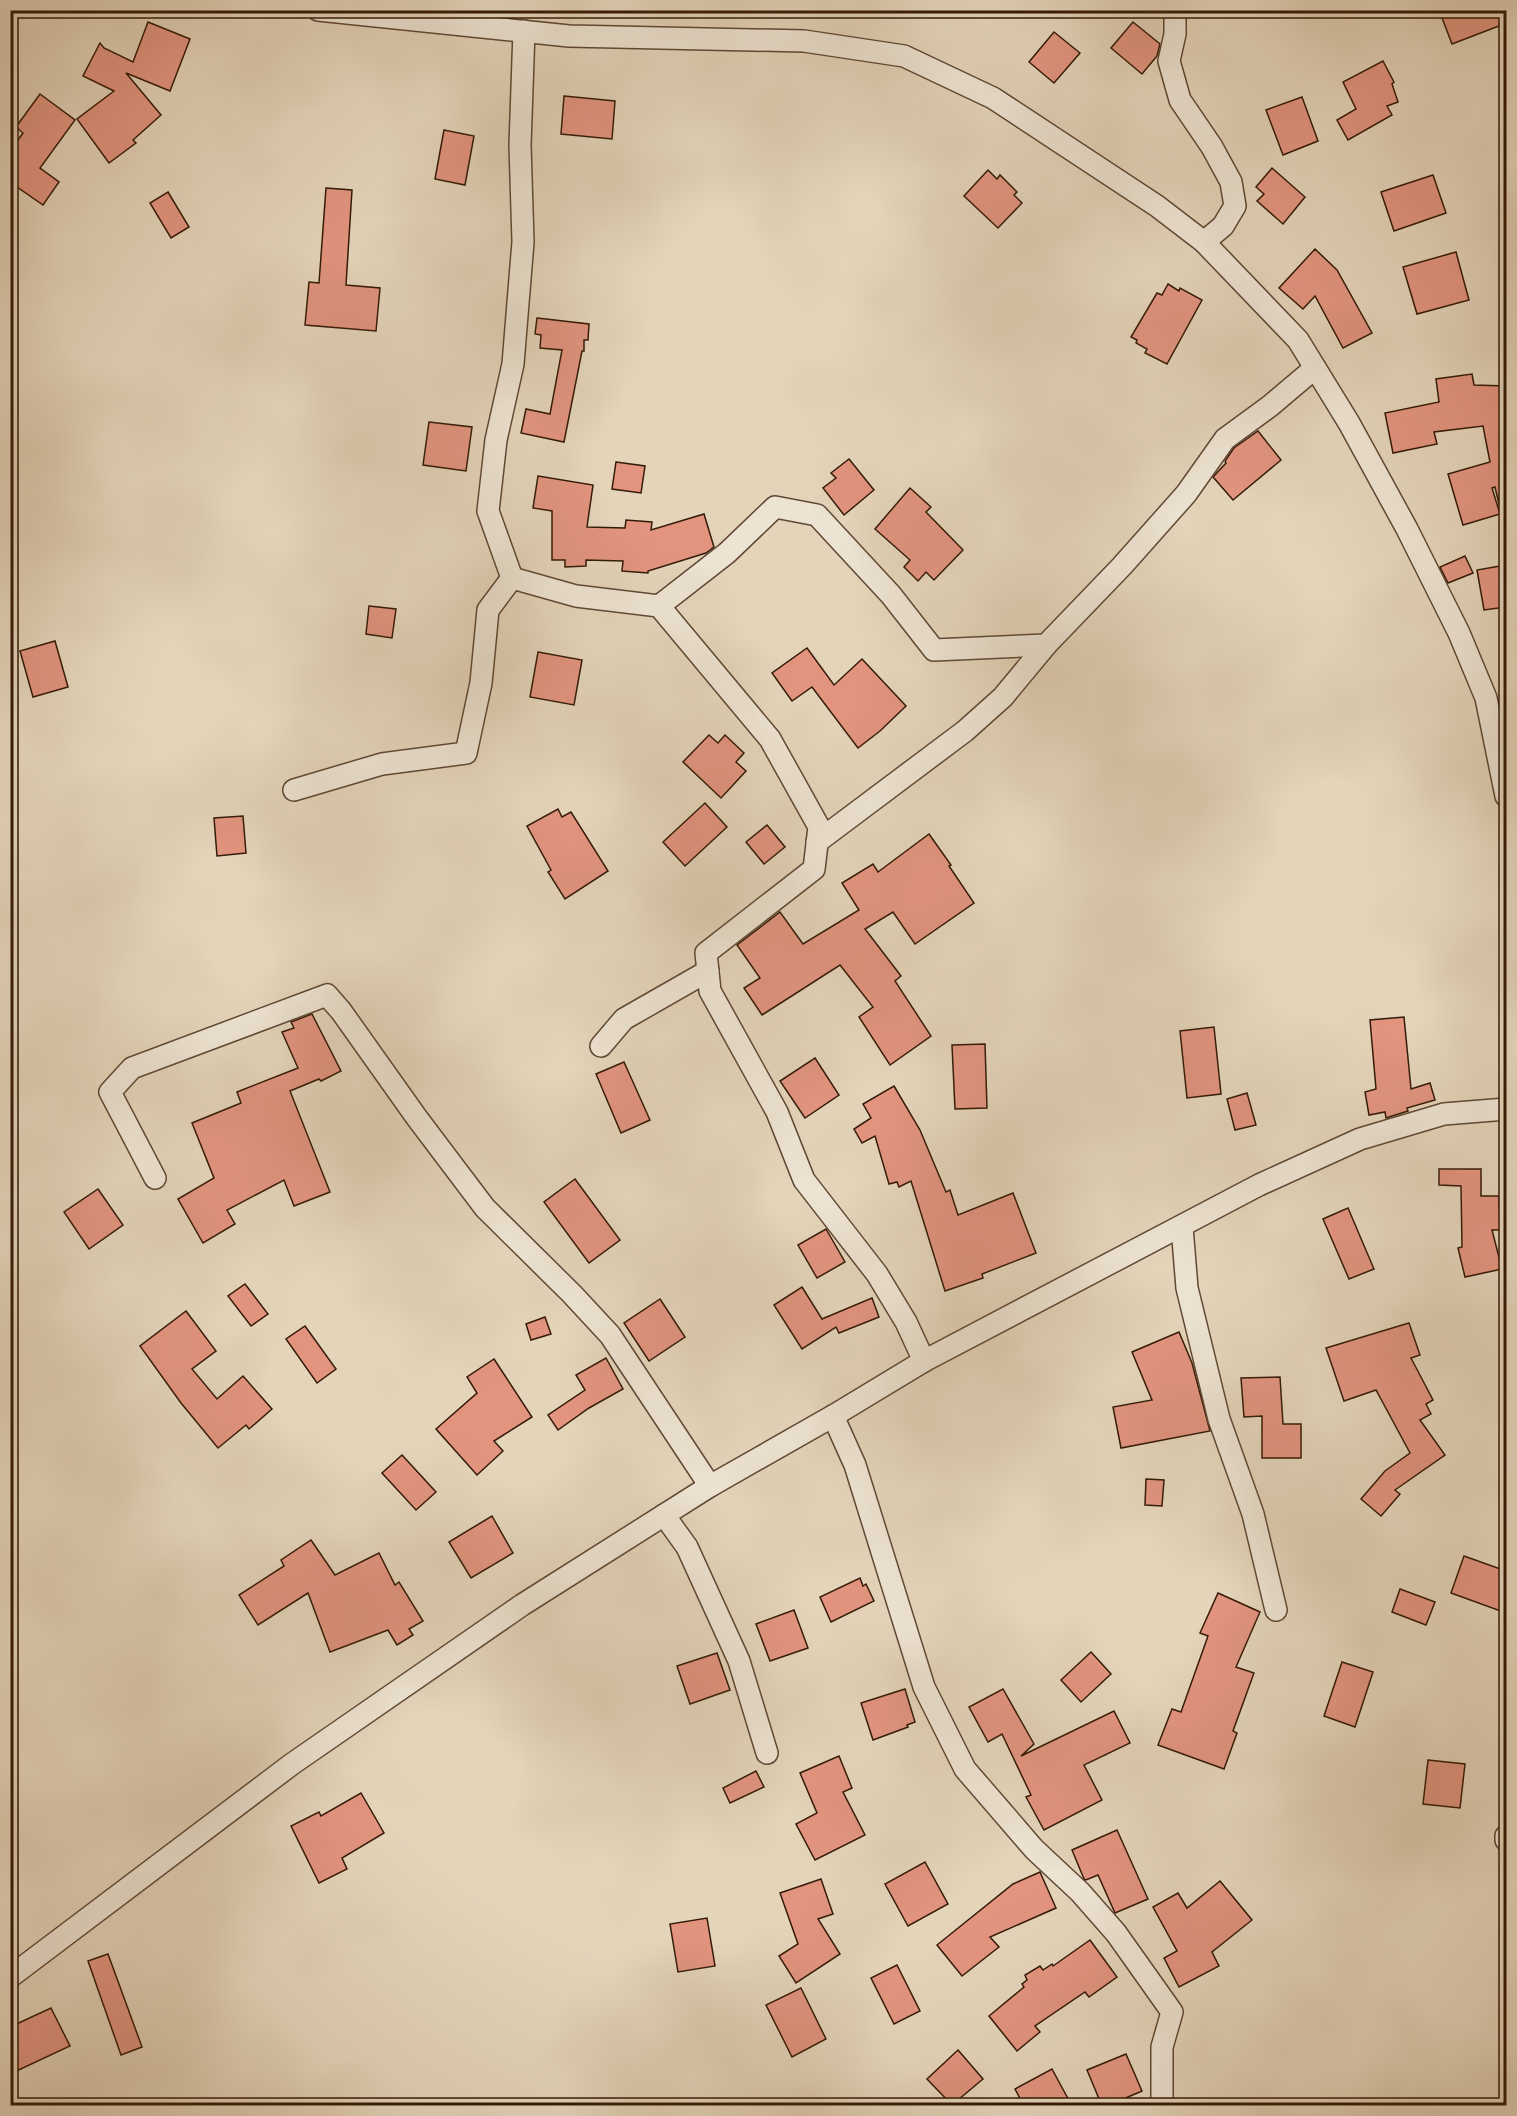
<svg xmlns="http://www.w3.org/2000/svg" width="1517" height="2116" font-family="'Old Standard TT',serif">
  <style>
    .building { fill: #e2947f; stroke: #341a07; stroke-width: 1.5 }
    .lines { fill: none; stroke-linecap: round; stroke-linejoin: round }
    .street-casing { stroke: #604834; stroke-width: 24 }
    .street { stroke: #ede3d2; stroke-width: 21 }
  </style>
  <rect width="100%" height="100%" fill="#e4d4ba"/>
  <filter id="stains"><feTurbulence type="fractalNoise" baseFrequency=".00333" numOctaves="4"/><feColorMatrix values="0 0 0 0 .2 0 0 0 0 .09 0 0 0 0 .02 0 0 0 .5 -.17"/></filter>
  <radialGradient id="worn" r=".72"><stop offset=".6" stop-color="#630" stop-opacity="0"/><stop offset="1" stop-color="#630" stop-opacity=".3"/></radialGradient>
  <g class="building">
    <polygon points="1439,10 1499,10 1504,24 1452,44"/>
    <polygon points="148,22 190,39 170,91 126,73 161,115 133,140 136,143 109,163 77,119 114,91 83,76 100,43 104,48 133,62"/>
    <polygon points="1133,22 1160,44 1157,56 1142,74 1111,48"/>
    <polygon points="1054,32 1080,53 1054,83 1029,62"/>
    <polygon points="1383,61 1394,82 1392,84 1398,102 1387,106 1392,115 1348,140 1337,120 1356,109 1343,82"/>
    <polygon points="40,94 75,120 40,168 59,182 43,205 10,182 10,151 23,133 16,127"/>
    <polygon points="564,96 615,101 612,139 561,134"/>
    <polygon points="1302,97 1318,141 1283,155 1266,110"/>
    <polygon points="444,130 474,136 465,185 435,179"/>
    <polygon points="1272,168 1305,197 1283,224 1257,201 1264,194 1256,187"/>
    <polygon points="988,170 997,179 1000,175 1017,192 1014,195 1022,203 998,228 964,196"/>
    <polygon points="1433,175 1446,213 1394,231 1381,192"/>
    <polygon points="326,188 352,190 346,285 380,288 376,331 305,325 309,282 319,283"/>
    <polygon points="168,192 189,227 171,238 150,203"/>
    <polygon points="1315,249 1337,270 1372,333 1343,348 1315,296 1303,309 1279,288"/>
    <polygon points="1456,252 1469,300 1417,314 1403,267"/>
    <polygon points="1168,284 1179,291 1180,288 1202,300 1167,364 1145,353 1147,349 1136,343 1137,340 1131,337 1157,293 1162,295"/>
    <polygon points="537,318 589,324 588,340 584,340 584,351 582,351 564,442 521,433 526,409 550,414 562,350 540,348 541,335 535,334"/>
    <polygon points="1472,374 1474,385 1506,386 1506,504 1499,504 1495,487 1492,488 1500,514 1463,525 1448,474 1490,462 1483,426 1434,432 1437,444 1393,453 1385,413 1439,402 1436,379"/>
    <polygon points="429,422 472,427 466,471 423,465"/>
    <polygon points="1258,431 1281,460 1233,500 1213,477 1226,463 1225,461 1234,448"/>
    <polygon points="849,459 874,490 844,515 823,488 836,478 831,473"/>
    <polygon points="616,462 645,466 641,493 612,489"/>
    <polygon points="538,476 593,485 587,527 625,528 626,520 652,522 651,530 704,514 714,547 706,553 648,571 648,573 622,571 623,561 586,560 586,566 565,567 565,560 552,560 552,511 533,508"/>
    <polygon points="910,488 931,507 926,512 963,550 934,580 926,572 918,581 904,567 910,560 875,529"/>
    <polygon points="1465,556 1473,573 1448,583 1440,567"/>
    <polygon points="1506,565 1506,607 1484,610 1477,570"/>
    <polygon points="369,606 396,609 392,638 366,634"/>
    <polygon points="55,641 68,687 33,697 20,651"/>
    <polygon points="807,648 834,685 862,659 906,706 880,731 858,748 812,687 792,701 772,673"/>
    <polygon points="538,652 582,660 574,705 530,697"/>
    <polygon points="709,735 718,743 725,735 744,753 736,762 746,771 721,798 683,762"/>
    <polygon points="705,803 727,827 685,866 663,842"/>
    <polygon points="558,809 562,817 571,812 608,871 565,899 548,872 551,870 527,826"/>
    <polygon points="243,816 246,853 217,856 214,818"/>
    <polygon points="767,825 785,847 764,864 746,842"/>
    <polygon points="929,834 951,865 949,866 974,903 915,944 893,912 865,929 901,976 895,981 931,1036 890,1065 859,1017 873,1007 840,965 762,1015 744,988 760,978 737,945 780,912 803,944 859,910 842,883 873,864 878,872"/>
    <polygon points="312,1014 341,1071 321,1081 319,1079 290,1091 330,1192 294,1206 284,1180 227,1210 235,1224 203,1243 178,1199 214,1178 192,1123 241,1103 237,1092 298,1068 282,1032 294,1028 291,1022"/>
    <polygon points="1404,1017 1411,1089 1430,1083 1435,1100 1407,1108 1408,1111 1389,1117 1386,1118 1385,1112 1369,1115 1365,1092 1376,1089 1370,1020"/>
    <polygon points="1214,1027 1221,1094 1187,1098 1180,1031"/>
    <polygon points="985,1044 987,1108 955,1109 952,1045"/>
    <polygon points="815,1058 839,1095 805,1118 780,1081"/>
    <polygon points="624,1062 650,1120 621,1133 596,1074"/>
    <polygon points="894,1086 920,1130 946,1192 950,1190 958,1215 1013,1193 1036,1253 982,1274 983,1278 945,1291 911,1181 899,1187 897,1182 889,1184 875,1136 862,1143 854,1129 871,1118 863,1104"/>
    <polygon points="1247,1093 1256,1125 1235,1130 1227,1099"/>
    <polygon points="1439,1169 1481,1169 1481,1196 1499,1196 1500,1230 1492,1230 1502,1269 1465,1277 1458,1248 1462,1247 1461,1186 1439,1185"/>
    <polygon points="575,1179 620,1240 589,1263 544,1202"/>
    <polygon points="98,1189 123,1225 89,1249 64,1212"/>
    <polygon points="1348,1208 1374,1269 1349,1279 1323,1219"/>
    <polygon points="826,1229 845,1262 817,1278 798,1245"/>
    <polygon points="245,1284 268,1314 251,1326 228,1296"/>
    <polygon points="802,1287 822,1319 872,1298 879,1317 839,1333 836,1327 802,1349 774,1305"/>
    <polygon points="660,1299 685,1337 649,1361 624,1323"/>
    <polygon points="186,1311 216,1351 192,1369 217,1399 243,1376 272,1409 249,1429 246,1425 218,1448 181,1403 140,1346"/>
    <polygon points="545,1317 551,1334 531,1340 526,1324"/>
    <polygon points="1409,1323 1420,1355 1411,1358 1433,1400 1426,1404 1431,1414 1420,1420 1445,1455 1395,1490 1400,1494 1381,1516 1361,1499 1385,1471 1410,1453 1376,1390 1344,1401 1326,1348"/>
    <polygon points="305,1326 336,1369 317,1383 286,1339"/>
    <polygon points="1179,1332 1192,1363 1210,1431 1121,1448 1113,1407 1152,1400 1132,1352"/>
    <polygon points="606,1358 623,1389 589,1408 558,1430 548,1415 585,1390 576,1375"/>
    <polygon points="494,1359 532,1417 494,1441 503,1451 477,1475 436,1429 477,1393 467,1377"/>
    <polygon points="1280,1377 1283,1424 1301,1424 1301,1458 1262,1458 1262,1416 1244,1417 1241,1378"/>
    <polygon points="402,1455 436,1492 416,1510 382,1473"/>
    <polygon points="1146,1479 1164,1480 1162,1506 1145,1505"/>
    <polygon points="492,1516 513,1553 471,1578 449,1542"/>
    <polygon points="311,1540 335,1575 379,1553 395,1585 399,1582 423,1621 409,1629 413,1635 397,1645 388,1630 330,1652 308,1593 258,1625 239,1595 284,1566 281,1560"/>
    <polygon points="1464,1556 1506,1571 1506,1613 1451,1593"/>
    <polygon points="860,1578 863,1586 866,1584 874,1601 831,1622 820,1597"/>
    <polygon points="1400,1589 1435,1602 1426,1625 1392,1612"/>
    <polygon points="1218,1593 1260,1612 1236,1667 1254,1673 1233,1731 1237,1733 1224,1769 1158,1745 1172,1709 1181,1712 1208,1636 1200,1633"/>
    <polygon points="794,1610 808,1648 770,1661 756,1624"/>
    <polygon points="1091,1652 1111,1674 1081,1702 1061,1680"/>
    <polygon points="717,1653 730,1690 690,1704 677,1666"/>
    <polygon points="1342,1662 1373,1672 1355,1727 1324,1716"/>
    <polygon points="905,1689 915,1722 907,1725 908,1727 873,1740 861,1703"/>
    <polygon points="1003,1689 1034,1744 1021,1756 1114,1711 1130,1743 1084,1765 1102,1800 1044,1830 1026,1797 1031,1795 1002,1734 988,1742 969,1707"/>
    <polygon points="839,1756 852,1788 843,1792 865,1835 815,1860 796,1824 817,1813 800,1773"/>
    <polygon points="1428,1760 1465,1764 1460,1808 1423,1804"/>
    <polygon points="756,1771 764,1787 730,1803 723,1788"/>
    <polygon points="361,1793 384,1833 342,1858 347,1869 319,1883 291,1826 319,1812 321,1816"/>
    <polygon points="1117,1830 1148,1899 1115,1913 1098,1875 1086,1880 1084,1879 1072,1850"/>
    <polygon points="925,1862 948,1904 908,1926 885,1884"/>
    <polygon points="1040,1872 1056,1908 990,1937 999,1947 962,1976 937,1945 1013,1884"/>
    <polygon points="821,1879 833,1914 818,1919 840,1954 796,1983 779,1956 798,1944 780,1893"/>
    <polygon points="1220,1881 1252,1920 1212,1952 1219,1966 1179,1987 1164,1958 1177,1951 1153,1907 1178,1893 1187,1908"/>
    <polygon points="707,1918 715,1966 678,1972 670,1924"/>
    <polygon points="1090,1940 1117,1977 1089,1997 1085,1992 1035,2026 1040,2032 1017,2051 989,2016 1024,1987 1022,1984 1027,1980 1025,1975 1040,1966 1043,1970 1052,1964 1053,1966"/>
    <polygon points="108,1954 142,2047 121,2055 88,1961"/>
    <polygon points="897,1965 920,2011 894,2024 871,1978"/>
    <polygon points="801,1988 826,2039 792,2057 766,2005"/>
    <polygon points="51,2008 70,2046 10,2074 10,2027"/>
    <polygon points="958,2050 983,2079 952,2105 927,2079"/>
    <polygon points="1126,2054 1142,2091 1107,2106 1102,2106 1087,2070"/>
    <polygon points="1052,2069 1072,2106 1024,2106 1015,2089"/>
  </g>
  <g class="lines">
    <g class="street-casing">
      <g id="street">
        <polyline points="318,10 569,36 804,41 904,56 993,98 1157,206 1204,242 1298,340 1349,423 1407,529 1459,633 1486,698 1506,796"/>
        <polyline points="1175,10 1175,34 1169,61 1180,100 1212,147 1231,182 1235,206 1223,226 1204,242"/>
        <polyline points="524,31 520,145 523,242 513,364 496,440 488,511 512,578 576,596 659,606 770,739 819,827 814,869 706,953 710,991 777,1112 804,1180 877,1274 906,1322 924,1361"/>
        <polyline points="659,606 727,553 775,507 817,515 891,595 934,650 1046,645 1122,566 1186,494 1225,439 1270,406 1315,368"/>
        <polyline points="294,790 382,764 466,753 481,683 488,610 512,578"/>
        <polyline points="817,842 965,731 1003,697 1046,645"/>
        <polyline points="601,1046 624,1019 708,971"/>
        <polyline points="155,1178 110,1092 132,1068 327,995 341,1011 417,1118 485,1208 572,1294 610,1335 710,1486"/>
        <polyline points="1182,1227 1187,1288 1219,1419 1253,1514 1276,1610"/>
        <polyline points="833,1416 855,1465 924,1687 965,1769 1034,1849 1080,1892 1116,1933 1172,2012 1162,2047 1162,2106"/>
        <polyline points="664,1515 687,1547 739,1661 767,1753"/>
        <polyline points="1506,1840 1506,1836"/>
        <polyline points="10,1977 292,1764 522,1605 710,1486 833,1416 924,1361 1259,1185 1360,1139 1444,1114 1506,1109"/>
      </g>
    </g>
    <use href="#street" class="street"/>
  </g>
  <rect width="1517" height="2116" fill="none" stroke="#e4d4ba" stroke-width="36"/>
  <rect x="12" y="12" width="1493" height="2092" fill="none" stroke="#341a07" stroke-width="3"/>
  <rect x="18" y="18" width="1481" height="2080" fill="none" stroke="#341a07" stroke-width="1.5"/>
  <rect width="100%" height="100%" filter="url(#stains)"/>
  <rect width="100%" height="100%" fill="url(#worn)"/>
</svg>
